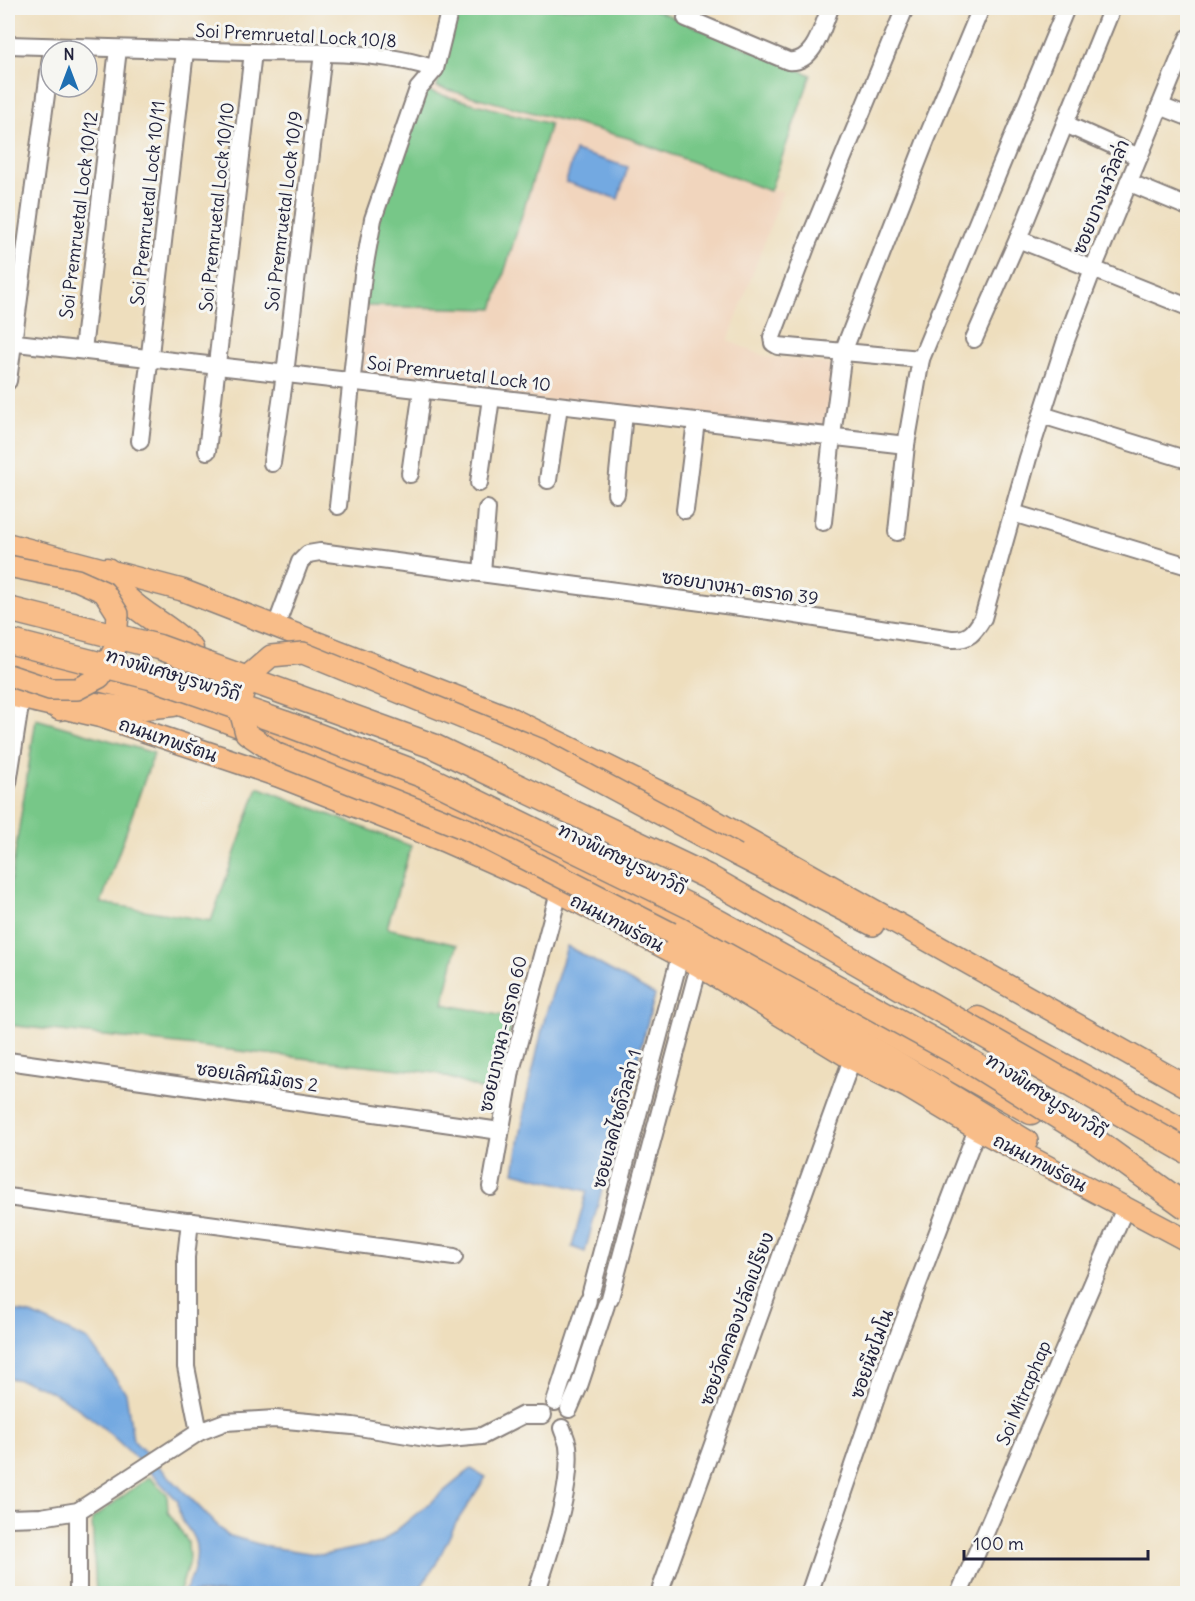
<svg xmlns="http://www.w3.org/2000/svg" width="1195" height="1601" font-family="Delius,'Playpen Sans Thai',sans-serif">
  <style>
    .built { fill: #f1d5bd }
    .green { fill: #77c788; stroke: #4c7462; stroke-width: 1.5 }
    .water { fill: #73a9e1; stroke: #4a668e; stroke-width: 1.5 }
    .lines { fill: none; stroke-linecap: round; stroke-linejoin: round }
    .minor-casing { stroke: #88807c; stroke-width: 20 }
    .major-casing { stroke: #88807c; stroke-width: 24 }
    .highway-casing { stroke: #88807c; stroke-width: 27 }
    .minor { stroke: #fff; stroke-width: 16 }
    .major { stroke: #f8bd89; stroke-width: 21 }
    .highway { stroke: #f8bd89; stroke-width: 24 }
    .major-bridge-casing { stroke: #88807c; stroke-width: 24; stroke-linecap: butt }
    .highway-bridge-casing { stroke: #88807c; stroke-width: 27; stroke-linecap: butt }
    .major-bridge { stroke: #f8bd89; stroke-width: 21 }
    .highway-bridge { stroke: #f8bd89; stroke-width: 24 }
    .labels { text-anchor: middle; stroke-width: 6; stroke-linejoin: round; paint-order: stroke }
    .street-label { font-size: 18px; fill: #22223b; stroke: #f6f6f2 }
  </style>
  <rect width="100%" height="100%" fill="#f6f6f2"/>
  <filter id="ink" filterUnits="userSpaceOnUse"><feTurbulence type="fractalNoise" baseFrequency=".0167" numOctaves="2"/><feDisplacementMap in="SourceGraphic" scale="12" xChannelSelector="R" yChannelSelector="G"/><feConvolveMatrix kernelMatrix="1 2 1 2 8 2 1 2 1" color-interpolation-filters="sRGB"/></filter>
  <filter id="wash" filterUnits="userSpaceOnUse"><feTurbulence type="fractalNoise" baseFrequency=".008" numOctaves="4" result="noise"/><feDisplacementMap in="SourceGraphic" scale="24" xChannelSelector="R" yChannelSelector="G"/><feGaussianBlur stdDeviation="1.35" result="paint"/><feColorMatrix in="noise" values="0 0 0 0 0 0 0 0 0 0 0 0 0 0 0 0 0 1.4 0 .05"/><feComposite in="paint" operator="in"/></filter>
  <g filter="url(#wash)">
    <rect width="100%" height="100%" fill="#eedebd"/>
    <polygon class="built" points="428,84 628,138 770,191 783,191 728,341 767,357 838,365 832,436 353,377 364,302"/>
    <g class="green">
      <polygon points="458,8 651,8 811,75 770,191 628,138 437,87"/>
      <polygon points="423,90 550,124 493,309 364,306 367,251"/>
      <polygon points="36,719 154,753 101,903 211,921 258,787 411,846 387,928 457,945 443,1004 514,1018 491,1093 436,1073 8,1025 8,898"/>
      <polygon points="149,1477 167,1494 168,1512 188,1542 189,1561 181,1588 178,1593 96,1593 92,1519"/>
    </g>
    <g class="water">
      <polygon points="575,151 628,167 618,199 566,182"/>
      <polygon points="567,946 655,995 585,1252 572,1247 587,1191 514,1172 527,1096 545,1017"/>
      <path d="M8 1309 34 1315 88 1340 126 1393 133 1440 227 1535 269 1547 323 1555 381 1543 471 1469 486 1477 456 1523 436 1564 417 1593H183C192 1581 201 1554 194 1539 186 1521 179 1526 178 1501 136 1458 70 1384 8 1378Z"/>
    </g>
  </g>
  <g filter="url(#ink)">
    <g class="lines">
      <g class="minor-casing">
        <g id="minor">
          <polyline points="905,8 808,242 772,337 773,343 778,346 921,359"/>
          <path d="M686 18 788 61C814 64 822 28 830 8"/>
          <path d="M8 45C87 47 166 50 245 52 303 53 380 49 435 69"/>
          <polyline points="1160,106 1188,117"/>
          <polyline points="1072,127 1139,157"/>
          <polyline points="1128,182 1188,207"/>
          <polyline points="1018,239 1188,307"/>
          <polyline points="974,339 1018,239 1112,8"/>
          <polyline points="8,342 906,445"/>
          <polyline points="83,350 118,49"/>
          <polyline points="8,381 51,57"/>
          <polyline points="1042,415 1188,460"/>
          <polyline points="140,441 185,51"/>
          <polyline points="207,451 253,52"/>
          <polyline points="272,463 285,374 323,53"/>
          <polyline points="410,474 422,390"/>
          <polyline points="548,480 559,406"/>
          <polyline points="479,483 491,398"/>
          <polyline points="616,494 624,413"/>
          <polyline points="338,506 363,275 373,219 418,89 435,69 450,8"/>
          <polyline points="685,510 696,421"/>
          <polyline points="1013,513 1188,566"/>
          <polyline points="823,522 832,436 843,352 926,140 981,8"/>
          <polyline points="897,532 906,445 921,359 1066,8"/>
          <polyline points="482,573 487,509"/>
          <path d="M276 626 300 562 308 554 320 552 777 612 951 639C969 640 974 633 983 618L1028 458 1066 340 1093 269 1188 38"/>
          <polyline points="8,783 21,699"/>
          <polyline points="8,1061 500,1131"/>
          <polyline points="491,1187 511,1071 559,892"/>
          <polyline points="8,1197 454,1257"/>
          <polyline points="190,1221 186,1257 186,1367 199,1432"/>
          <polyline points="591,1292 680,956"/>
          <polyline points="610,1298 699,966"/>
          <polyline points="555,1402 588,1300"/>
          <polyline points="569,1409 579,1386 606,1305"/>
          <polyline points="78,1511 78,1594"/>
          <polyline points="8,1518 41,1517 78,1511 199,1432 225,1422 275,1419 353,1426 438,1440 482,1436 523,1415 543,1415"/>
          <path d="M536 1594C549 1553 573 1488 568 1446 567 1440 564 1434 562 1428"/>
          <polyline points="659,1594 852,1059"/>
          <polyline points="809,1594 889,1360 977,1129"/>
          <polyline points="959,1594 1125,1208"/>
        </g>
      </g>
      <g class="major-casing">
        <g id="major">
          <polyline points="8,544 182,590 506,716 694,809 1188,1087"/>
          <polyline points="8,695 102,717 278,776 444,841 559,892 699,966 852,1059 907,1087 977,1129 1188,1241"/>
          <polyline points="737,855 873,925"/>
          <polyline points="671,933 892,1059 1027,1141"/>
        </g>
      </g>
      <g class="highway-casing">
        <g id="highway">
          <path d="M107 570C112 580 117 589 125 597 145 617 172 628 191 649"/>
          <polyline points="8,656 147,691 416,790 686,918 1031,1112"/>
          <polyline points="60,708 72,702 125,709 173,704"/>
          <polyline points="978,1019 1188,1134"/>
        </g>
      </g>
      <use href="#minor" class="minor"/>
      <use href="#major" class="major"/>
      <use href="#highway" class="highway"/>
      <g class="major-bridge-casing">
        <g id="major-bridge">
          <polyline points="8,566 77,580 104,592 118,614 115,648 100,677 77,689 50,689 8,675"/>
          <polyline points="671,933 471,831 277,754 246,733 239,707 248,676 271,656 303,653 539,749 737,855"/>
        </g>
      </g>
      <g class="highway-bridge-casing">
        <g id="highway-bridge">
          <polyline points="8,609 159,647 433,746 706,876 1188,1152"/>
          <polyline points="8,641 150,677 284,723 422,775 691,907 960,1055 1086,1134 1188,1208"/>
        </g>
      </g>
      <use href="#major-bridge" class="major-bridge"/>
      <use href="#highway-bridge" class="highway-bridge"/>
    </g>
  </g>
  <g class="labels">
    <g class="street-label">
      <text transform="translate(296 36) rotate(3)" y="6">Soi Premruetal Lock 10/8</text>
      <text transform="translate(1101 197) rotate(-68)" y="6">ซอยบางนาวิลล่า</text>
      <text transform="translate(148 203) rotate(-84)" y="6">Soi Premruetal Lock 10/11</text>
      <text transform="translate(217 207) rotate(-84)" y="6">Soi Premruetal Lock 10/10</text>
      <text transform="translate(284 211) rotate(-83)" y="6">Soi Premruetal Lock 10/9</text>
      <text transform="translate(79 215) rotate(-83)" y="6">Soi Premruetal Lock 10/12</text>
      <text transform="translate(459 374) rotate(7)" y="6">Soi Premruetal Lock 10</text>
      <text transform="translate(740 588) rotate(8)" y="6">ซอยบางนา-ตราด 39</text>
      <text transform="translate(173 675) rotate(17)" y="6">ทางพิเศษบูรพาวิถี</text>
      <text transform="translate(168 740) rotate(19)" y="6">ถนนเทพรัตน</text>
      <text transform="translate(622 859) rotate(26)" y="6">ทางพิเศษบูรพาวิถี</text>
      <text transform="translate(617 923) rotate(28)" y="6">ถนนเทพรัตน</text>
      <text transform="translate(503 1034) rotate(-77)" y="6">ซอยบางนา-ตราด 60</text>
      <text transform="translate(257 1077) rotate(8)" y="6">ซอยเลิศนิมิตร 2</text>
      <text transform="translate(1046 1096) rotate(33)" y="6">ทางพิเศษบูรพาวิถี</text>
      <text transform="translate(617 1119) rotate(-75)" y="6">ซอยเลคไซด์วิลล่า 1</text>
      <text transform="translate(1040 1163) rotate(28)" y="6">ถนนเทพรัตน</text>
      <text transform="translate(737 1319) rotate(-70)" y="6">ซอยวัดคลองปลัดเปรียง</text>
      <text transform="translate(872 1354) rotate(-70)" y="6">ซอยนีชโมโน</text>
      <text transform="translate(1024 1393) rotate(-67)" y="6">Soi Mitraphap</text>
    </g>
  </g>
  <rect width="1195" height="1601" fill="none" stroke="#f6f6f2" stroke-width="30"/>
  <g transform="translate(69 69)"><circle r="28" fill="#f6f6f2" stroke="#a1a1a9" stroke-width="1.5"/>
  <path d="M0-4.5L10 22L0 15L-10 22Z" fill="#1f6fb2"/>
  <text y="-9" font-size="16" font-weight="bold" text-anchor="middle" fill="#22223b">N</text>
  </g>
  <path d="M964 1550v9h184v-9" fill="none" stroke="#22223b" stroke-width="3"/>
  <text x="973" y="1550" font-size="18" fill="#22223b" stroke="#f6f6f2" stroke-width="4.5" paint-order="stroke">100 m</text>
</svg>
